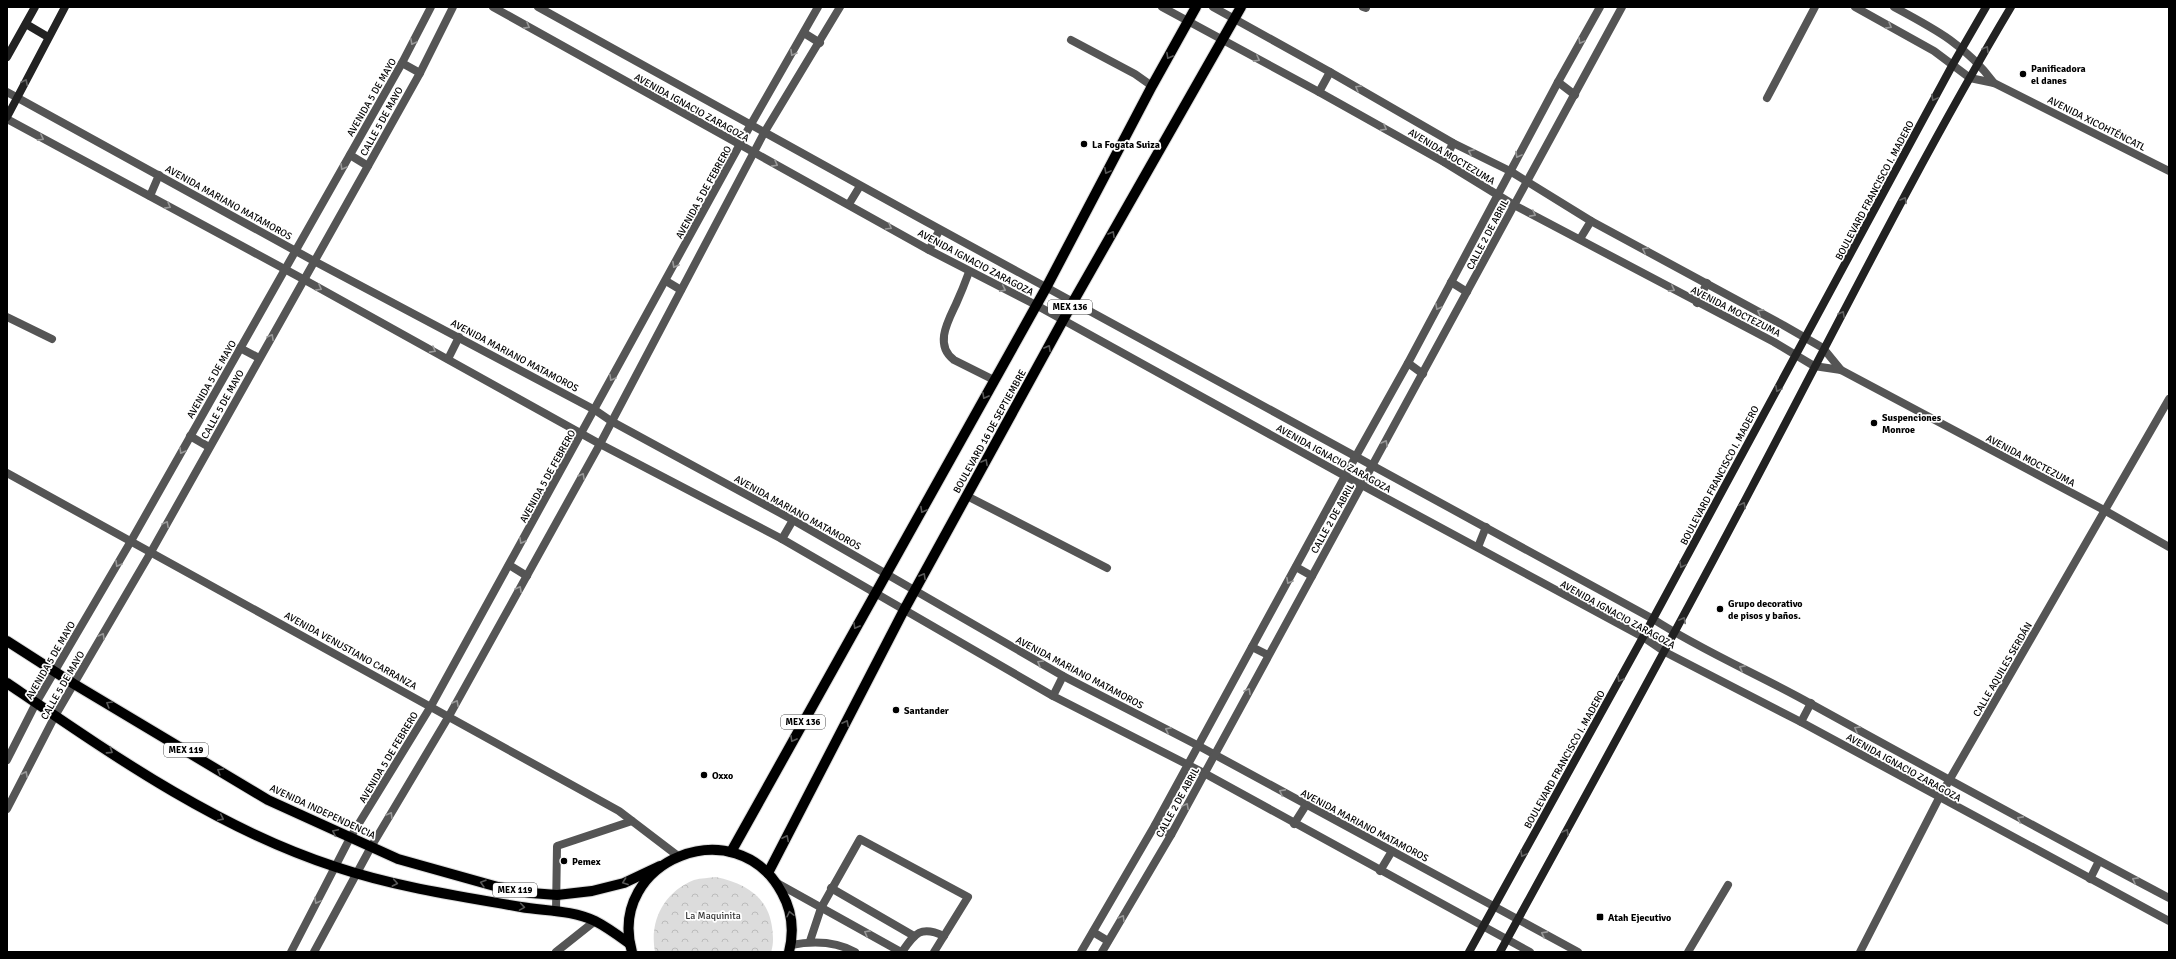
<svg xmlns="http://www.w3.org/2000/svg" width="2176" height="959" font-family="Signika,sans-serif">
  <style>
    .forest { fill: url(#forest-crowns) }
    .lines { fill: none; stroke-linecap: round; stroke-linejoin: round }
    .primary-casing { stroke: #dbdbdb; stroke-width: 12 }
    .lane { stroke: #555; stroke-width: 8 }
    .street { stroke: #555; stroke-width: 8 }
    .secondary { stroke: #222; stroke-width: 8 }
    .primary { stroke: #000; stroke-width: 10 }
    .oneway { stroke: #999 }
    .oneway2 { stroke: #646464 }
    .oneway3 { stroke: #595959 }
    .poi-dot { fill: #000; stroke: #fff; stroke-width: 1.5 }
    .labels { text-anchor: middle; stroke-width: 3.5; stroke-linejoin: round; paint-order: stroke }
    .shield { fill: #fff; stroke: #4c4c4c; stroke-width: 1 }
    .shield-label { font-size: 9px; font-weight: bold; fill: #000 }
    .poi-label { font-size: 10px; font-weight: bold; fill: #000; stroke: #fff; text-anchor: start }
    .street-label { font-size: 10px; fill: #000; stroke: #fff }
    .park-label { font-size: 10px; fill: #333; stroke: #fff }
  </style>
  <defs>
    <pattern id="forest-crowns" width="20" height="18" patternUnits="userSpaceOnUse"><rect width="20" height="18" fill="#dcdcdc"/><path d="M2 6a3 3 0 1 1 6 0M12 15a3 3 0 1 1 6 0" fill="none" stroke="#bbb"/></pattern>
  </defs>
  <rect width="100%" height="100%" fill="#fff"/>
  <path class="forest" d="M716 877C744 883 768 896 772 927 773 936 774 943 771 952H655C649 921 664 892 694 880 701 878 709 878 716 877Z"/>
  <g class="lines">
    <g class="primary-casing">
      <g id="primary">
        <polyline points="7,641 74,684 268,800 398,859 498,887 531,893 557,895 592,891 624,883 660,866"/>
        <path d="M7 683C111 754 216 828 336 867 396 887 459 896 521 907 545 911 572 910 595 921 607 927 619 936 630 944"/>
        <polyline points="731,852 1046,288 1152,86 1196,7"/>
        <polyline points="768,873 904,610 1073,302 1241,7"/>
        <path d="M632 952C606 860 737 808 782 893 792 911 794 932 789 952"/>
      </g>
    </g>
    <g class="lane">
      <polyline points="1363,7 1366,8"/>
      <polyline points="1071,40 1135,74 1152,86"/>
      <polyline points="1767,98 1815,7"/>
      <path d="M969 272C965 283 961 293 956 304 948 321 934 345 954 360L994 380"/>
      <polyline points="967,496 1107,568"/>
      <polyline points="831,888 914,936"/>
      <polyline points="556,912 557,846 632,821"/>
      <polyline points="810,941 821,908 860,839 968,897 934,952"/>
      <polyline points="556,952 595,921"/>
      <path d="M902 952C915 933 921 925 944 936"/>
      <polyline points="1688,952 1728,885"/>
    </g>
    <g class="street">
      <polyline points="493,7 929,250 1036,305 1345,476 1643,637 1665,652 1801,722 2169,921"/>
      <path d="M538 7C908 214 1282 415 1653 619 1704 652 1760 675 1813 705 1931 770 2050 835 2169 898"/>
      <polyline points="1162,7 1319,92 1444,162 1514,205 1774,342 1814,366 1841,370 2104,510 2169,547"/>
      <polyline points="1213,7 1330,72 1453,143 1510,171 1591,221 1783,325 1823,348 1841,370"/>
      <polyline points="1855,7 1934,51 1970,78 1994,83 2169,171"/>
      <path d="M1894 7C1935 29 1966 45 1994 83"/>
      <polyline points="804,33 820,43"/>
      <polyline points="402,63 420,73"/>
      <polyline points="1558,82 1575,95"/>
      <polyline points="7,92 314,261 595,410 611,421 793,520 1063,676 1197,745 1578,952"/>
      <polyline points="1319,92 1330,72"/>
      <polyline points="7,119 303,279 600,444 782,539 1053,696 1204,773 1530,952"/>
      <polyline points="350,155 368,166"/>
      <polyline points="1444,162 1453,143"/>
      <polyline points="150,196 159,175"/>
      <polyline points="849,204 860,186"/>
      <polyline points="1580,239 1591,221"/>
      <polyline points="929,250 939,231"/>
      <polyline points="666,281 681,290"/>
      <polyline points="1451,282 1467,292"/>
      <polyline points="1697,303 1707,283"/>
      <polyline points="7,317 52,339"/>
      <polyline points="240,348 259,358"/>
      <polyline points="448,359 459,337"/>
      <polyline points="1408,363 1423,374"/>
      <polyline points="190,436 209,447"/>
      <polyline points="7,473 619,811 678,856"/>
      <polyline points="782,539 793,520"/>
      <polyline points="1478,547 1486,527"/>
      <polyline points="509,565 527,576"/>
      <polyline points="1296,567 1312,576"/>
      <polyline points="1252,647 1268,655"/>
      <polyline points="1053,696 1063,676"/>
      <polyline points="1801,722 1811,703"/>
      <polyline points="7,760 36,703 131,541 402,63 431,7"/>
      <polyline points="7,809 55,716 151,552 368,166 420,73 453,7"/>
      <polyline points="1294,824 1306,805"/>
      <polyline points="1155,825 1171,835"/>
      <polyline points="1380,871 1392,851"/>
      <polyline points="2090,879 2099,861"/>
      <polyline points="777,883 901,952"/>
      <polyline points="1093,932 1108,941"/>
      <path d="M791 945C812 941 835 941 855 952"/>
      <polyline points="291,952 350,838 431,706 750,126 818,7"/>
      <polyline points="314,952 371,847 449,716 600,444 764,133 840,7"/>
      <polyline points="1081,952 1155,825 1356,456 1408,363 1558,82 1600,7"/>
      <polyline points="1102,952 1171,835 1622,7"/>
      <polyline points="1860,952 1939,798 2169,399"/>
    </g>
    <g class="secondary">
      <polyline points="26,24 48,37"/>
      <polyline points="7,57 35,7"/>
      <polyline points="7,117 65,7"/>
      <polyline points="1469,952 1653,619 1953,64 1986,7"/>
      <path d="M1500 952C1585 797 1670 643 1752 487 1837 326 1918 163 2011 7"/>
    </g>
    <use href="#primary" class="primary"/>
  </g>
  <defs><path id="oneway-chevron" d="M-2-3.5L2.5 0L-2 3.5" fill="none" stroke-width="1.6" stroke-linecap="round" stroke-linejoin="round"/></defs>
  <g class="oneway">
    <use href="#oneway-chevron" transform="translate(527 26) rotate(29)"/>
    <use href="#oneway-chevron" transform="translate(1889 26) rotate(29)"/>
    <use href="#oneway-chevron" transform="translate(1581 41) rotate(120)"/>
    <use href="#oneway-chevron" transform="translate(413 42) rotate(118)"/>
    <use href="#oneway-chevron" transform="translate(793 53) rotate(120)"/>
    <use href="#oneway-chevron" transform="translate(1257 59) rotate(28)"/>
    <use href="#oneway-chevron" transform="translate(1358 88) rotate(-150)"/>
    <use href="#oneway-chevron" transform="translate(1384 128) rotate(29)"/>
    <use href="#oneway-chevron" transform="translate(41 138) rotate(28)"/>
    <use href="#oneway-chevron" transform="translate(1471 152) rotate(-154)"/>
    <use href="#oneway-chevron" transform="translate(1518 155) rotate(118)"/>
    <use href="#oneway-chevron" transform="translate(775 164) rotate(28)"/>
    <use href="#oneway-chevron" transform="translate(343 167) rotate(120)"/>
    <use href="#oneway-chevron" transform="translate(168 206) rotate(29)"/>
    <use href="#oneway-chevron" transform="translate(1533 214) rotate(28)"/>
    <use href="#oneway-chevron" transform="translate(889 227) rotate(30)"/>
    <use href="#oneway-chevron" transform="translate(1645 250) rotate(-152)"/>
    <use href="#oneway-chevron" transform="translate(675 265) rotate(119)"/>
    <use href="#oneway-chevron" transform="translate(319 288) rotate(29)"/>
    <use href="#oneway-chevron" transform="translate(1003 289) rotate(26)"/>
    <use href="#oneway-chevron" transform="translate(1672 289) rotate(28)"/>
    <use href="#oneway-chevron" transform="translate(1438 307) rotate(118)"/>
    <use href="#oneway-chevron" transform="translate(1760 312) rotate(-151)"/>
    <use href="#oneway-chevron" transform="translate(271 337) rotate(-61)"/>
    <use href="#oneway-chevron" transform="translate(433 350) rotate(29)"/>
    <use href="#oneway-chevron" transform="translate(612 378) rotate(119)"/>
    <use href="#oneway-chevron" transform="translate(1385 443) rotate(-61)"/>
    <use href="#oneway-chevron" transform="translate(182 451) rotate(120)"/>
    <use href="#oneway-chevron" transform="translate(582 476) rotate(-61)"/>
    <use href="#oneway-chevron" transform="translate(166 524) rotate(-61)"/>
    <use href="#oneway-chevron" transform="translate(522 541) rotate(119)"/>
    <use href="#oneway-chevron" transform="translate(118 564) rotate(120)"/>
    <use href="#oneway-chevron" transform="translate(1289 581) rotate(119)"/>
    <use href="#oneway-chevron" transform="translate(519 589) rotate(-61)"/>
    <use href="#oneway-chevron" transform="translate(102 636) rotate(-60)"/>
    <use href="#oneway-chevron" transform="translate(1040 663) rotate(-150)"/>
    <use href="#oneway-chevron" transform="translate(1742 668) rotate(-153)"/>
    <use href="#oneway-chevron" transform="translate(1248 691) rotate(-61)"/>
    <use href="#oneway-chevron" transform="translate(456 703) rotate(-61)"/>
    <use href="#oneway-chevron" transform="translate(1857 729) rotate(-151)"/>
    <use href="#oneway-chevron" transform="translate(1168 730) rotate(-153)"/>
    <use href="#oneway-chevron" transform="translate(25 774) rotate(-63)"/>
    <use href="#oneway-chevron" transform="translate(1282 792) rotate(-152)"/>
    <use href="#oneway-chevron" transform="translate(1186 806) rotate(-62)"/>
    <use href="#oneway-chevron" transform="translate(390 815) rotate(-59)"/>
    <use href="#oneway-chevron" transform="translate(2020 819) rotate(-152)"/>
    <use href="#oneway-chevron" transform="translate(2135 880) rotate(-152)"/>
    <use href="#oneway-chevron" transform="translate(317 901) rotate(118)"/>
    <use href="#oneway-chevron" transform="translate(1122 918) rotate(-59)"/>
    <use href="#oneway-chevron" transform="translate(867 933) rotate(-151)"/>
    <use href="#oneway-chevron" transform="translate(1544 934) rotate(-152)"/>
  </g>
  <g class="oneway2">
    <use href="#oneway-chevron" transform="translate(1986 49) rotate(-59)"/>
    <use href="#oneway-chevron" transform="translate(25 82) rotate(-63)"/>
    <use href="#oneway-chevron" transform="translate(1934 98) rotate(118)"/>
    <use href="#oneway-chevron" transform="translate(1904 200) rotate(-61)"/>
    <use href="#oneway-chevron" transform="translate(1842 314) rotate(-61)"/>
    <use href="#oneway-chevron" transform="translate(1778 389) rotate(118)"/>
    <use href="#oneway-chevron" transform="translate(1743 505) rotate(-62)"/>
    <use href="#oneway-chevron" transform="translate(1682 565) rotate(118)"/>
    <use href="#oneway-chevron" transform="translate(1683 620) rotate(-62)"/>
    <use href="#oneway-chevron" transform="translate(1620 679) rotate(119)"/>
    <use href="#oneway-chevron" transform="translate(1566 832) rotate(-61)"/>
    <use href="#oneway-chevron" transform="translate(1523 854) rotate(119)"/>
  </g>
  <g class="oneway3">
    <use href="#oneway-chevron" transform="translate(1169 56) rotate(119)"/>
    <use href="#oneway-chevron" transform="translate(1107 171) rotate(118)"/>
    <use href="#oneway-chevron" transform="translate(1112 234) rotate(-60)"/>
    <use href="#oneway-chevron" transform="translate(1048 348) rotate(-61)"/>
    <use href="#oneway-chevron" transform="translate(985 396) rotate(119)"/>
    <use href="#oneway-chevron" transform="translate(985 462) rotate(-61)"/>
    <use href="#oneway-chevron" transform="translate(923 510) rotate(119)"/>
    <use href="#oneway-chevron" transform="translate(923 576) rotate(-61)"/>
    <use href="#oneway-chevron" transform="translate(856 626) rotate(119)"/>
    <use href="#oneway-chevron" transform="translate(109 704) rotate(-149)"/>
    <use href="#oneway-chevron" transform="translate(846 723) rotate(-63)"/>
    <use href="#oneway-chevron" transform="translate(793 739) rotate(119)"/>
    <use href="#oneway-chevron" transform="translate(110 751) rotate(33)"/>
    <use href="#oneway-chevron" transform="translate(220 771) rotate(-149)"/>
    <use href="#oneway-chevron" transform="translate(221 818) rotate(26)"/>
    <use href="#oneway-chevron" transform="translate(335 832) rotate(-155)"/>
    <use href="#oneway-chevron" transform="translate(786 838) rotate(-63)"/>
    <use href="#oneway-chevron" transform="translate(625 882) rotate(160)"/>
    <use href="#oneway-chevron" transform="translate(395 883) rotate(11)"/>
    <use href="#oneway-chevron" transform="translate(483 883) rotate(-164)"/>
    <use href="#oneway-chevron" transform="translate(522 907) rotate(9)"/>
    <use href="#oneway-chevron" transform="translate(790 914) rotate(-103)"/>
  </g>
  <g class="poi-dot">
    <circle cx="2023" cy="74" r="4"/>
    <circle cx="1084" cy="144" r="4"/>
    <circle cx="1874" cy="423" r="4"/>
    <circle cx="1720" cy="609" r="4"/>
    <circle cx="896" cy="710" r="4"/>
    <circle cx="704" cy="775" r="4"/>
    <circle cx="564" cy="861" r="4"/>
    <rect x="1596" y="913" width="8" height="8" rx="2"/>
  </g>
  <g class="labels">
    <g class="shield">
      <rect x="1048" y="300" width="44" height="14" rx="3"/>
      <rect x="781" y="715" width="44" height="14" rx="3"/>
      <rect x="164" y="743" width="44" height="14" rx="3"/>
      <rect x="493" y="883" width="44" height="14" rx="3"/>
    </g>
    <g class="shield-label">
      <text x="1070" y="310">MEX 136</text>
      <text x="803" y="725">MEX 136</text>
      <text x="186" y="753">MEX 119</text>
      <text x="515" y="893">MEX 119</text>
    </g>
    <g class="poi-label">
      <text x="2031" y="72">Panificadora<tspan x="2031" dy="12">el danes</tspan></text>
      <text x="1092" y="148">La Fogata Suiza</text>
      <text x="1882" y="421">Suspenciones<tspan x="1882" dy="12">Monroe</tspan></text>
      <text x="1728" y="607">Grupo decorativo<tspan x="1728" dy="12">de pisos y baños.</tspan></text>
      <text x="904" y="714">Santander</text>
      <text x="712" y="779">Oxxo</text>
      <text x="572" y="865">Pemex</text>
      <text x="1608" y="921">Atah Ejecutivo</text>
    </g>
    <g class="street-label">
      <text transform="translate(371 97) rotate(-60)" y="4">AVENIDA 5 DE MAYO</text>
      <text transform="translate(692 107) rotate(29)" y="4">AVENIDA IGNACIO ZARAGOZA</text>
      <text transform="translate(381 121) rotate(-61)" y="4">CALLE 5 DE MAYO</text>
      <text transform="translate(2097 123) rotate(27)" y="4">AVENIDA XICOHTÉNCATL</text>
      <text transform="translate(1452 156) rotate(31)" y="4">AVENIDA MOCTEZUMA</text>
      <text transform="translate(1874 190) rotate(-62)" y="4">BOULEVARD FRANCISCO I. MADERO</text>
      <text transform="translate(703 192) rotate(-61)" y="4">AVENIDA 5 DE FEBRERO</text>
      <text transform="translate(229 202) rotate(29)" y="4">AVENIDA MARIANO MATAMOROS</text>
      <text transform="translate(1487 234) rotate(-62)" y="4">CALLE 2 DE ABRIL</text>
      <text transform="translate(976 262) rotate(28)" y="4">AVENIDA IGNACIO ZARAGOZA</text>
      <text transform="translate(1736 311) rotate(27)" y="4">AVENIDA MOCTEZUMA</text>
      <text transform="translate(515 355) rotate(28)" y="4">AVENIDA MARIANO MATAMOROS</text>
      <text transform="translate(211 379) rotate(-60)" y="4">AVENIDA 5 DE MAYO</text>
      <text transform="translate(222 404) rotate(-61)" y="4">CALLE 5 DE MAYO</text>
      <text transform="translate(989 431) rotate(-61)" y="4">BOULEVARD 16 DE SEPTIEMBRE</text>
      <text transform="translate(1334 458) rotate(29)" y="4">AVENIDA IGNACIO ZARAGOZA</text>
      <text transform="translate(2031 460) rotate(28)" y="4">AVENIDA MOCTEZUMA</text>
      <text transform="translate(1719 475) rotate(-62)" y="4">BOULEVARD FRANCISCO I. MADERO</text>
      <text transform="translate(547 476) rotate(-61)" y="4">AVENIDA 5 DE FEBRERO</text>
      <text transform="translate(798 512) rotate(29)" y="4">AVENIDA MARIANO MATAMOROS</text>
      <text transform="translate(1332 518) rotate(-61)" y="4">CALLE 2 DE ABRIL</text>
      <text transform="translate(1618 614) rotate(29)" y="4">AVENIDA IGNACIO ZARAGOZA</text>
      <text transform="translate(351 650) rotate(29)" y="4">AVENIDA VENUSTIANO CARRANZA</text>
      <text transform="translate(50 660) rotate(-60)" y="4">AVENIDA 5 DE MAYO</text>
      <text transform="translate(2002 669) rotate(-60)" y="4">CALLE AQUILES SERDÁN</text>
      <text transform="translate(1080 672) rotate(28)" y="4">AVENIDA MARIANO MATAMOROS</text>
      <text transform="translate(62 685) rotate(-60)" y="4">CALLE 5 DE MAYO</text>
      <text transform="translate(388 757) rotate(-59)" y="4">AVENIDA 5 DE FEBRERO</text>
      <text transform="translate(1564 759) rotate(-61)" y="4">BOULEVARD FRANCISCO I. MADERO</text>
      <text transform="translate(1904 767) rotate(29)" y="4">AVENIDA IGNACIO ZARAGOZA</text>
      <text transform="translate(1177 802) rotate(-61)" y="4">CALLE 2 DE ABRIL</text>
      <text transform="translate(323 811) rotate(25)" y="4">AVENIDA INDEPENDENCIA</text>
      <text transform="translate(1365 825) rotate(28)" y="4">AVENIDA MARIANO MATAMOROS</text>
    </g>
    <g class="park-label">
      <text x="713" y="919">La Maquinita</text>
    </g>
  </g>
  <rect width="2176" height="959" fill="none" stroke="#000000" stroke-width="16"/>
</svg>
